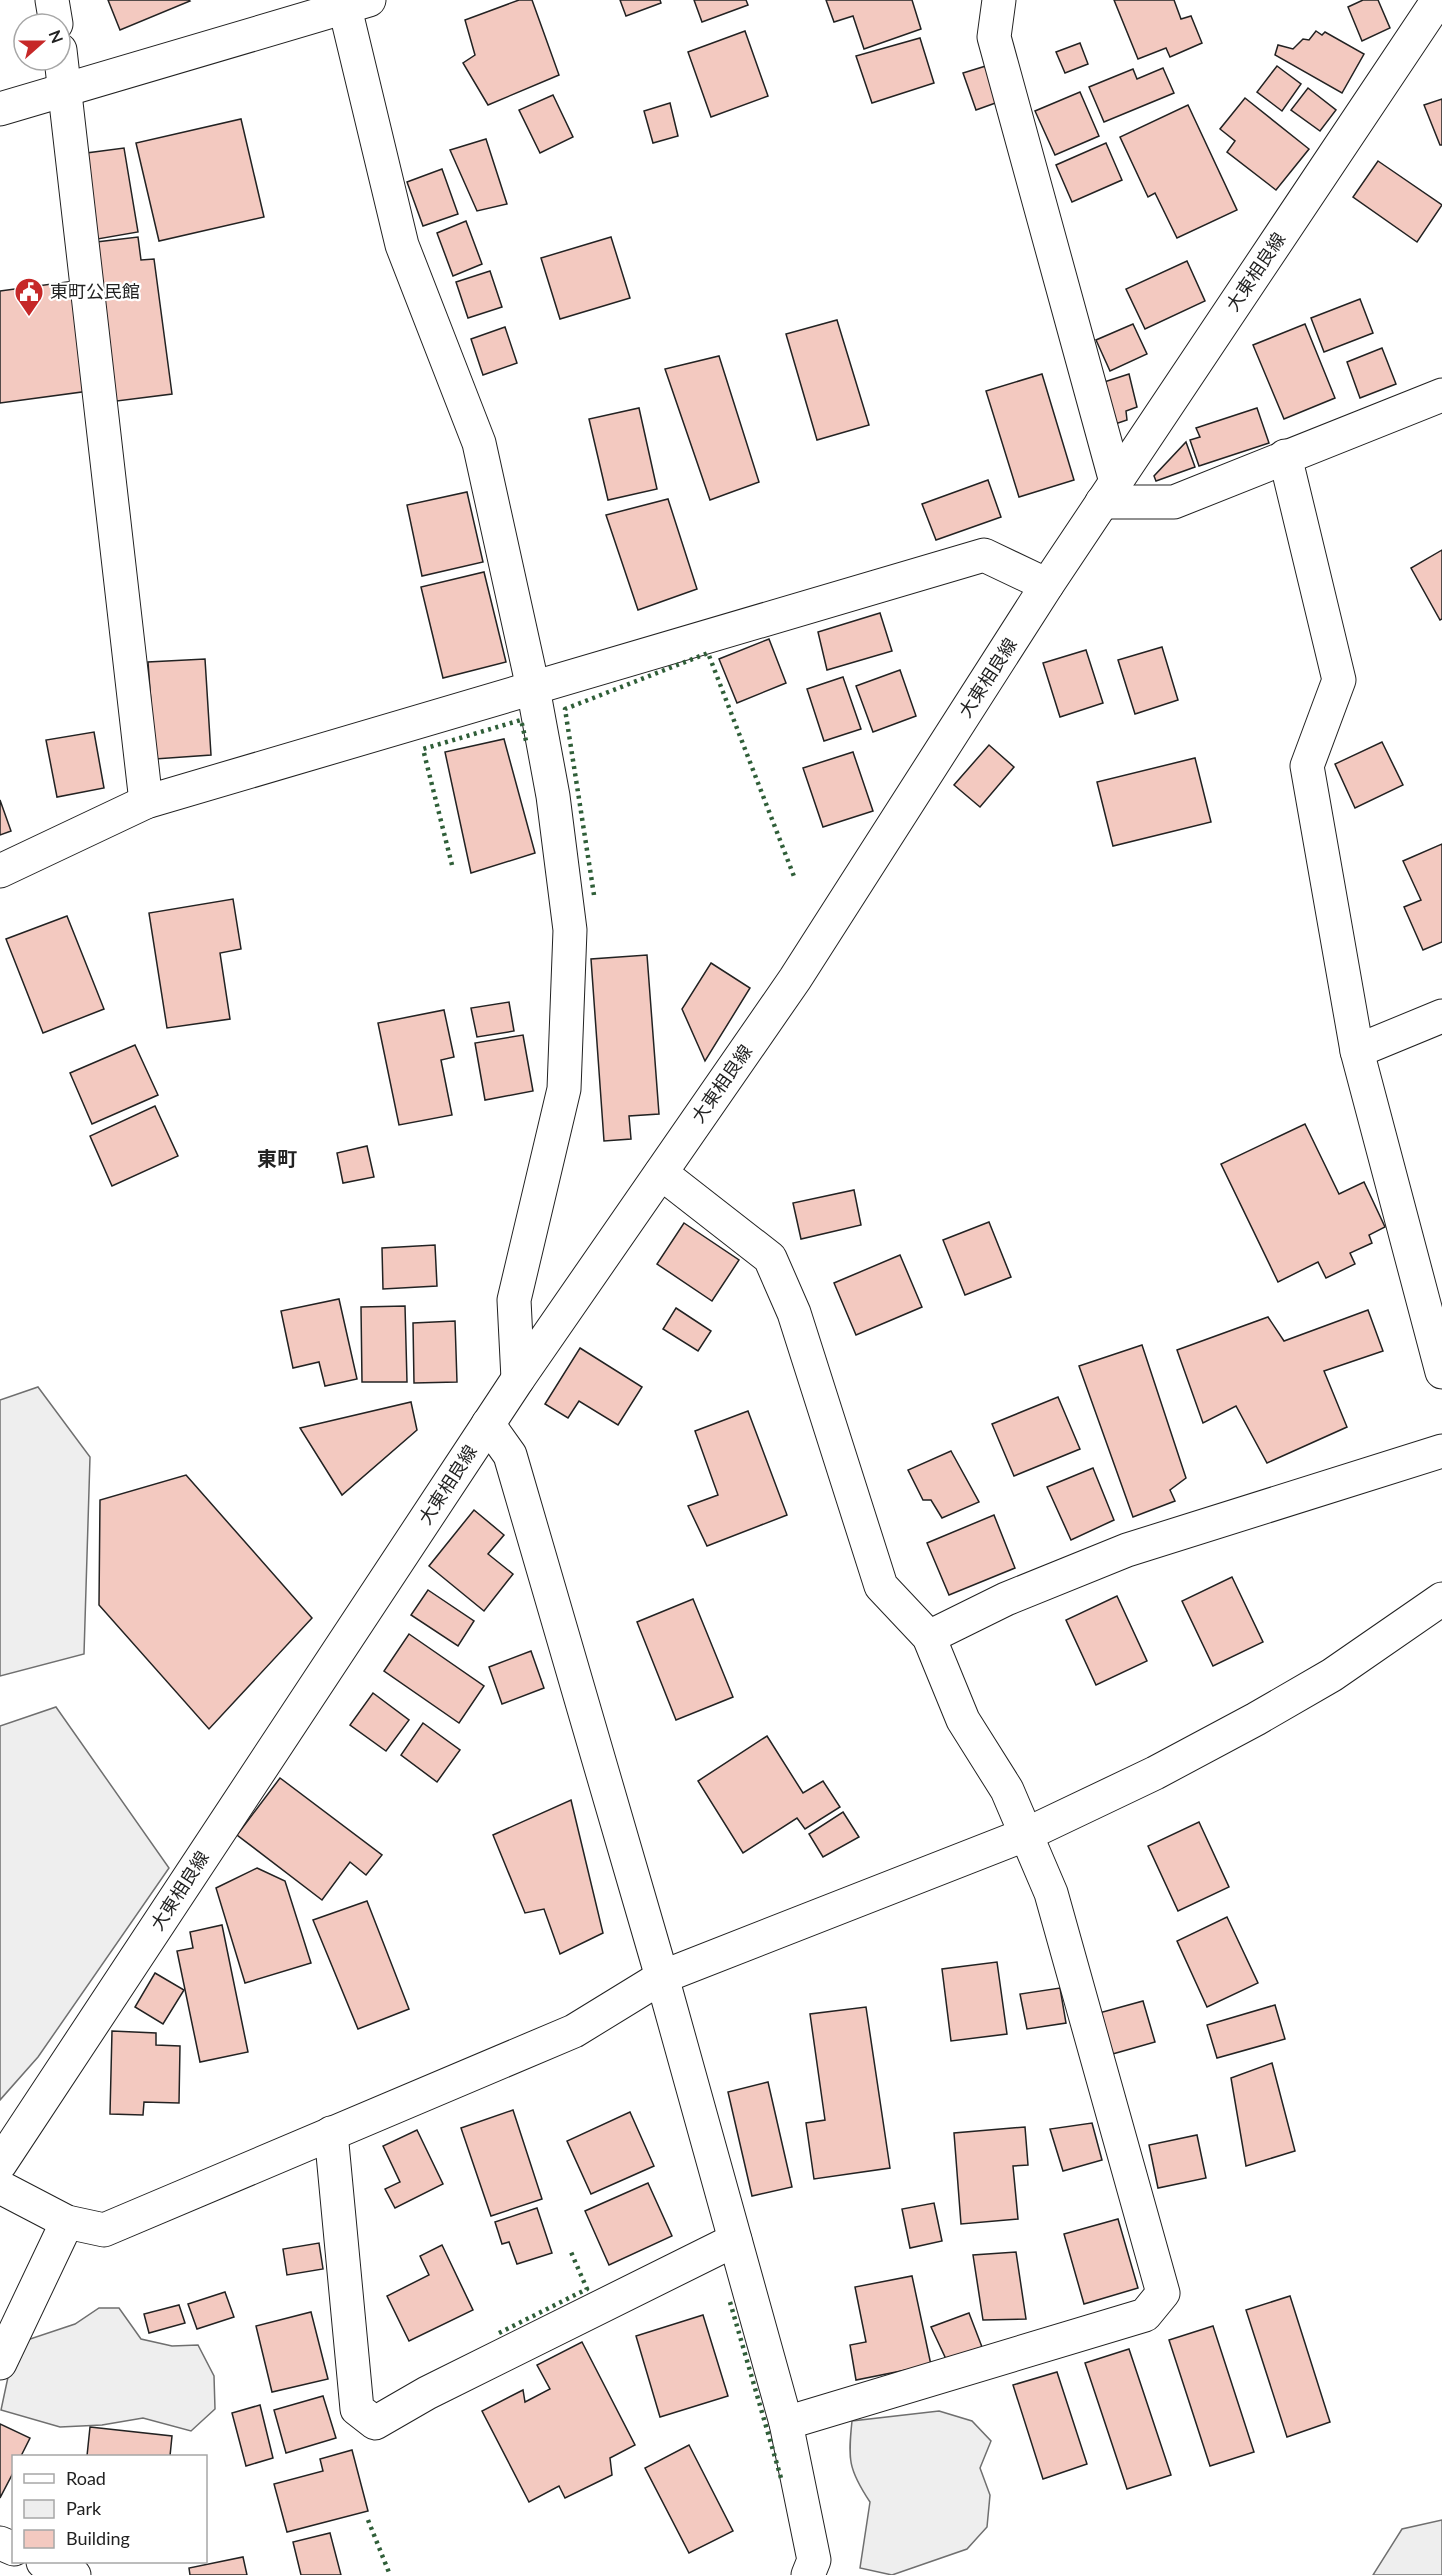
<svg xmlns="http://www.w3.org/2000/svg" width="1442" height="2575" font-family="Lato,'Noto Sans JP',sans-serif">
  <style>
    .green { fill: #eee; stroke: #6f6f6f; stroke-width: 1.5 }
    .building { fill: #f3c9c0; stroke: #222; stroke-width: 1.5 }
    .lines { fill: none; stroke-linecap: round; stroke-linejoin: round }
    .street-casing { stroke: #222; stroke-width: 35 }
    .secondary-casing { stroke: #222; stroke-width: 35 }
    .street { stroke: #fff; stroke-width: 33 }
    .secondary { stroke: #fff; stroke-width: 33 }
    .hedge { stroke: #2f5e38; stroke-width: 4.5; stroke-dasharray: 3 4.5; stroke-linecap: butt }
    .labels { text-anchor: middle; stroke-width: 4.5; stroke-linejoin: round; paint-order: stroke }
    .street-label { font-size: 18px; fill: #222; stroke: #fff }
    .poi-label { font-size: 18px; fill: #222; stroke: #fff; text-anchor: start }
    .neighbourhood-label { font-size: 20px; font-weight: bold; fill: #222; stroke: #fff }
  </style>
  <rect width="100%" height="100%" fill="#fff"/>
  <g class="green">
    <polygon points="38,1387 90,1457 84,1654 0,1676 0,1400"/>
    <polygon points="56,1707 169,1868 38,2057 0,2100 0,1726"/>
    <polygon points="99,2308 119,2308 141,2339 172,2346 198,2345 214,2376 215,2409 191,2431 143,2418 102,2425 60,2427 1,2410 15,2344 75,2324"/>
    <path d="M939 2411 972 2421 991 2441 980 2468 990 2495 987 2527 967 2549 892 2575 860 2568 870 2502C848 2469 848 2459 852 2421Z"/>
    <polygon points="1442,2520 1442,2575 1373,2575 1402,2529"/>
  </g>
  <g class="building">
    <polygon points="108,0 189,0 190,1 120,30"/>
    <polygon points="519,0 532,0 559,75 488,105 463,63 475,55 465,20"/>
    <polygon points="620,0 660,0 661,3 626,16"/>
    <polygon points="694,0 746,0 748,5 702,22"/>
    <polygon points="826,0 912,0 921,29 864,49 853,16 834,22"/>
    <polygon points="1114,0 1174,0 1181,19 1191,16 1202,43 1170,57 1166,48 1138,59"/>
    <polygon points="1363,0 1378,0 1390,28 1362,41 1348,7"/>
    <polygon points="745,31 768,96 711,117 688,52"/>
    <polygon points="1316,31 1322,35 1325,32 1364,54 1342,93 1275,55 1278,45 1293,49 1303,39 1309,40"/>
    <polygon points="920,38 934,83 872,103 856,56"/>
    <polygon points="1080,43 1088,64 1065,73 1056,52"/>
    <polygon points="989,65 1001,101 976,110 963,73"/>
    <polygon points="1277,66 1301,84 1282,111 1257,92"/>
    <polygon points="1163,68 1174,93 1104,122 1089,87 1133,69 1137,79"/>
    <polygon points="1308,88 1336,110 1320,131 1291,110"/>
    <polygon points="1080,92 1099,136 1055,155 1035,111"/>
    <polygon points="553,95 573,137 540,153 519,110"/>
    <polygon points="1245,98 1309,149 1276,190 1227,152 1235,141 1220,129"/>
    <polygon points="1442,99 1442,145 1440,145 1424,105"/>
    <polygon points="670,103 678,136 653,143 644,111"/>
    <polygon points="1188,105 1237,210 1177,238 1155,193 1148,197 1120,137"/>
    <polygon points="241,119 264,217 159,241 136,143"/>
    <polygon points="486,139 507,204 477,211 450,150"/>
    <polygon points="1106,143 1122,180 1072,202 1056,165"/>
    <polygon points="124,148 138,232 92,240 79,154"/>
    <polygon points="1378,161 1442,205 1417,242 1353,197"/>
    <polygon points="442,169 458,214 423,226 407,182"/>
    <polygon points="466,221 482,264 453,276 437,233"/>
    <polygon points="138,237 141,260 154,259 172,394 109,402 88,243"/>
    <polygon points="611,237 630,298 560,319 541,258"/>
    <polygon points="1187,261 1205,301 1145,329 1126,289"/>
    <polygon points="490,271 502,307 468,318 456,282"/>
    <polygon points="74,281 89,391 0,403 0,291"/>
    <polygon points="1360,299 1373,333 1324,352 1311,318"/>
    <polygon points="837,320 869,425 817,440 786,334"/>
    <polygon points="1133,324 1147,354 1110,371 1096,340"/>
    <polygon points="1305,324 1335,398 1284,419 1253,345"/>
    <polygon points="505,327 517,363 483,375 471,339"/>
    <polygon points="1382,348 1396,384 1360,398 1347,362"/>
    <polygon points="719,356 759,482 710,500 665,369"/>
    <polygon points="1042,374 1074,480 1019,497 986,391"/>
    <polygon points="1129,374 1137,407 1126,411 1127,420 1112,425 1101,383"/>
    <polygon points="639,408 657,489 608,500 589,419"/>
    <polygon points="1257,408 1269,443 1199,466 1190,440 1200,437 1196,428"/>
    <polygon points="1186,442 1195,467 1156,481 1154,476"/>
    <polygon points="988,480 1001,517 936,540 922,504"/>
    <polygon points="467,492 483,562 422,576 407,505"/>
    <polygon points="668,499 697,589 638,610 606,515"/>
    <polygon points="1442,550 1442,619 1440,620 1411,568"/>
    <polygon points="484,572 506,662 443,678 421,587"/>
    <polygon points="880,613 892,651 827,670 818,632"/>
    <polygon points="769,639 786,683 737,703 719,659"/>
    <polygon points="1162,647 1178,700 1135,714 1118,660"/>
    <polygon points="1086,650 1103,703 1060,717 1043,663"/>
    <polygon points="205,659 211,755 155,759 148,662"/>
    <polygon points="900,670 916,716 873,732 856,686"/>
    <polygon points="843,677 861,729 824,741 807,689"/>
    <polygon points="94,732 104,788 57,797 46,740"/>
    <polygon points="504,739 535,853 471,873 445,752"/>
    <polygon points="1382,742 1403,785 1355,808 1335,764"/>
    <polygon points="989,745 1014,767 980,807 954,785"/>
    <polygon points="853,752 873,811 823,827 803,768"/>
    <polygon points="1195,758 1211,822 1113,846 1097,782"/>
    <polygon points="0,800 11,831 0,835"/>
    <polygon points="1442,844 1442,942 1423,950 1404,907 1421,900 1403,861"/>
    <polygon points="233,899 241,949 220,953 230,1019 167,1028 149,913"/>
    <polygon points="67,916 104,1009 43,1033 6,939"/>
    <polygon points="647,955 659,1114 629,1116 631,1139 604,1141 591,959"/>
    <polygon points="711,963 750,988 705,1061 682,1009"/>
    <polygon points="509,1002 514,1031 477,1037 471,1008"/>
    <polygon points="444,1010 454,1057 441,1060 452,1115 399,1125 378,1023"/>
    <polygon points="523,1035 533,1091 485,1100 475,1043"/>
    <polygon points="135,1045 158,1095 92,1124 70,1073"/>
    <polygon points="155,1106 178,1156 112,1186 90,1136"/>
    <polygon points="1305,1124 1339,1194 1364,1182 1385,1227 1369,1235 1372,1243 1350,1253 1355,1264 1326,1278 1318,1262 1278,1282 1221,1164"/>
    <polygon points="367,1146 374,1177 343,1183 337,1153"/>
    <polygon points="854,1190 861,1225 801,1239 793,1203"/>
    <polygon points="989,1222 1011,1277 965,1295 943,1240"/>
    <polygon points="684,1223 739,1260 712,1301 657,1264"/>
    <polygon points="435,1245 437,1286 383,1289 382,1248"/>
    <polygon points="900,1255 922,1307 856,1335 834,1283"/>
    <polygon points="339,1299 357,1379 325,1386 319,1362 293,1368 281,1311"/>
    <polygon points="405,1306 407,1382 362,1382 361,1307"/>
    <polygon points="676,1308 711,1331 698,1351 663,1329"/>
    <polygon points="1368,1310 1383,1351 1324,1371 1347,1427 1267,1463 1236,1406 1203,1423 1177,1350 1268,1317 1284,1341"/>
    <polygon points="455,1321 457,1382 414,1383 413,1323"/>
    <polygon points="1142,1345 1186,1478 1170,1490 1175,1501 1133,1517 1079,1366"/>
    <polygon points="580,1348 642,1387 618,1425 579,1401 568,1418 545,1404"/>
    <polygon points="1058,1397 1080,1449 1014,1476 992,1424"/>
    <polygon points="411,1402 417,1430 342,1495 300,1428"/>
    <polygon points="748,1411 787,1515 707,1546 688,1506 718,1495 695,1431"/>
    <polygon points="951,1451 979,1502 942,1518 931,1500 923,1500 908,1470"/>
    <polygon points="1093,1468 1114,1520 1071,1540 1047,1487"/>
    <polygon points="186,1475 312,1618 209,1729 99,1605 100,1500"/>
    <polygon points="474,1510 504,1535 488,1554 513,1574 484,1611 429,1566"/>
    <polygon points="994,1515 1015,1568 949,1595 927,1543"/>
    <polygon points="1232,1577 1263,1642 1213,1666 1182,1601"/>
    <polygon points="428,1590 474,1621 458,1646 411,1615"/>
    <polygon points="1117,1596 1147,1661 1096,1685 1066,1620"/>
    <polygon points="693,1599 733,1697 676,1720 637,1622"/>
    <polygon points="409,1634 484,1686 459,1723 384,1671"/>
    <polygon points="531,1651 544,1688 502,1704 489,1667"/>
    <polygon points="373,1693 409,1720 386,1751 350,1725"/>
    <polygon points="423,1723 460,1750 437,1782 401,1755"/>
    <polygon points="767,1736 803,1793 823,1781 840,1807 805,1829 797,1818 743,1853 698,1781"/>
    <polygon points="280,1778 382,1855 366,1875 350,1862 322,1900 237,1835"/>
    <polygon points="571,1800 603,1933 560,1954 544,1909 525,1913 493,1835"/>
    <polygon points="843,1812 859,1837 823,1857 809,1834"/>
    <polygon points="1199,1822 1229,1887 1178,1911 1148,1846"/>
    <polygon points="257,1868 285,1881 311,1963 245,1983 216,1888"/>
    <polygon points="367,1901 409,2009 358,2029 313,1920"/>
    <polygon points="1227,1917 1258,1983 1207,2007 1177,1941"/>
    <polygon points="222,1925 248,2052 200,2062 177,1951 193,1948 190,1932"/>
    <polygon points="997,1962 1007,2034 951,2041 942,1969"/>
    <polygon points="155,1973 184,1990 163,2024 135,2007"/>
    <polygon points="1060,1988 1066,2023 1027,2029 1020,1994"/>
    <polygon points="1143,2001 1155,2042 1109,2055 1099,2013"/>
    <polygon points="1275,2005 1285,2039 1217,2058 1207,2025"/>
    <polygon points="866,2007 890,2168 814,2179 806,2123 825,2120 810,2014"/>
    <polygon points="112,2031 156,2033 156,2045 180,2046 179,2103 144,2102 143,2115 110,2114"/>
    <polygon points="1272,2063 1295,2151 1246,2166 1231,2078"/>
    <polygon points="768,2082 792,2187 752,2196 728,2092"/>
    <polygon points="513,2110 542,2199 491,2216 461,2128"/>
    <polygon points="630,2112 654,2166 591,2194 567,2141"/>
    <polygon points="1092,2123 1102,2160 1063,2171 1050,2129"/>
    <polygon points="1025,2127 1028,2165 1013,2166 1018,2219 961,2224 954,2133"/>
    <polygon points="417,2130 443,2184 395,2208 385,2189 400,2182 383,2146"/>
    <polygon points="1197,2135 1206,2178 1158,2188 1149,2145"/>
    <polygon points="648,2183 672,2236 609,2265 585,2211"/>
    <polygon points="934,2203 942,2241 910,2248 902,2209"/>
    <polygon points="537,2208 552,2253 517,2264 509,2242 502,2244 495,2222"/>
    <polygon points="1118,2219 1138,2288 1084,2304 1064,2234"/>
    <polygon points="319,2243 323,2269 287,2275 283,2249"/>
    <polygon points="442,2245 473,2310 409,2341 387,2296 429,2275 420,2256"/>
    <polygon points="1016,2252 1026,2319 983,2320 973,2255"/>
    <polygon points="912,2276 931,2365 856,2380 850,2345 866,2342 855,2287"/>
    <polygon points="225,2292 234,2317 197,2329 188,2304"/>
    <polygon points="1290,2296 1330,2422 1287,2437 1246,2310"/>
    <polygon points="179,2305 185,2323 149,2333 144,2314"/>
    <polygon points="311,2312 328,2379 272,2392 256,2326"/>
    <polygon points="969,2313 982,2347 946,2359 931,2327"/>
    <polygon points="703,2315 728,2396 660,2417 636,2336"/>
    <polygon points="1213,2326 1254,2452 1210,2466 1169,2340"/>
    <polygon points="582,2342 635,2445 610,2458 612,2475 565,2498 559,2486 529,2502 482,2411 523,2390 525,2402 550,2389 537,2365"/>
    <polygon points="1129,2349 1171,2475 1127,2489 1085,2363"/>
    <polygon points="1057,2372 1087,2464 1043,2479 1013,2385"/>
    <polygon points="323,2396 336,2438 286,2453 274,2410"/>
    <polygon points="260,2405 273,2458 246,2466 232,2413"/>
    <polygon points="0,2424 30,2438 21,2456 14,2456 14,2471 0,2498"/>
    <polygon points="90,2427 172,2436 170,2456 87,2456"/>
    <polygon points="689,2445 733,2531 689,2553 645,2468"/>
    <polygon points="352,2450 368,2511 287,2532 274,2484 323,2471 320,2459"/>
    <polygon points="330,2533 341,2575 301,2575 293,2542"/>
    <polygon points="243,2557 247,2575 190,2575 189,2568"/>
  </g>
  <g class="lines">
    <g class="street-casing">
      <g id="street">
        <polyline points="52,0 56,24"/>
        <polyline points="999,0 994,37 1116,482"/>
        <polyline points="345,8 402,245 479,443 533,688 553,796 570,930 564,1089 514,1300 518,1379"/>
        <polyline points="60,50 146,802"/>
        <polyline points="1285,456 1339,680 1307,766 1357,1051 1442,1372"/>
        <polyline points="1102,502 1174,502 1442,395"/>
        <polyline points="0,871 146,802 984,555 1047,585"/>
        <polyline points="1357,1051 1442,1016"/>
        <polyline points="661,1173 770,1258 794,1313 881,1586 929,1637 963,1720 1007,1790 1051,1893 1163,2293 1145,2315 786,2423"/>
        <polyline points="488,1424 510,1455 662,1977 786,2423 814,2560 808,2575"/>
        <polyline points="929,1637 1006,1599 1127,1550 1442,1451"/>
        <polyline points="331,2133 357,2409 375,2423 427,2393 735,2240"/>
        <polyline points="0,2363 67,2222"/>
        <polyline points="0,2543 14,2549"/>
        <polyline points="43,2562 74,2575"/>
      </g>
    </g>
    <g class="secondary-casing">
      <g id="secondary">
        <polyline points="0,109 369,0"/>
        <polyline points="0,2164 518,1379 795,979 1047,585 1438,0"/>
        <polyline points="0,2187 67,2222 104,2230 574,2031 662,1977 1027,1834 1155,1773 1256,1719 1332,1675 1442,1599"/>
      </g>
    </g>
    <use href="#street" class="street"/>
    <use href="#secondary" class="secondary"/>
    <g class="hedge">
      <polyline points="452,865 423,749 521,720 527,745"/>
      <polyline points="594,895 565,709 708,653 795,879"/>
      <polyline points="730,2302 781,2478"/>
      <polyline points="499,2333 587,2289 571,2252"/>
      <polyline points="368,2520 390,2575"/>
    </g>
  </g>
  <defs>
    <g id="civic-pin" transform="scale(1.5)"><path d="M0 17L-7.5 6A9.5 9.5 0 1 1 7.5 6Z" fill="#c62828" stroke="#fff"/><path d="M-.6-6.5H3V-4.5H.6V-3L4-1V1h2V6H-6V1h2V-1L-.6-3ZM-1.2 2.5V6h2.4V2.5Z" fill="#fff"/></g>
  </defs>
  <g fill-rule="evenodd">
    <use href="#civic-pin" x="29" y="292"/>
  </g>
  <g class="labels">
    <g class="street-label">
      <text transform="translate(1256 272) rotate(-56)" y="6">大東相良線</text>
      <text transform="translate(988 678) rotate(-57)" y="6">大東相良線</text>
      <text transform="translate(722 1084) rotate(-55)" y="6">大東相良線</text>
      <text transform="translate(448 1485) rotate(-57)" y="6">大東相良線</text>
      <text transform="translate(180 1891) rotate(-57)" y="6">大東相良線</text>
    </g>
    <g class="poi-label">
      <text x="50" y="298">東町公民館</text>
    </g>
    <g class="neighbourhood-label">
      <text x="277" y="1166">東町</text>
    </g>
  </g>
  <rect x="12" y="2455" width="195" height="108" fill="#ffffff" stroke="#a7a7a7" stroke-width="1.5"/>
  <rect x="24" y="2474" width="30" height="9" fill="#ffffff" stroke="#a7a7a7" stroke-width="1.5"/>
  <text x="66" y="2485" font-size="18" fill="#222222">Road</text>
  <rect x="24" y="2500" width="30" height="18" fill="#eeeeee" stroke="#a7a7a7" stroke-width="1.5"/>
  <text x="66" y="2515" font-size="18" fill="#222222">Park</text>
  <rect x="24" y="2530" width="30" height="18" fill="#f3c9c0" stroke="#a7a7a7" stroke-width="1.5"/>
  <text x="66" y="2545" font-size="18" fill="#222222">Building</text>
  <g transform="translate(42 42) rotate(69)"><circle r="28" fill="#ffffff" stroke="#a7a7a7" stroke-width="1.5"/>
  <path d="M0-4.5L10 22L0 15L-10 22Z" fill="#c62828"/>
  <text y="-9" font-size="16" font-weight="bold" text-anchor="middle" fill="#222222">N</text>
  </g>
</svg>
